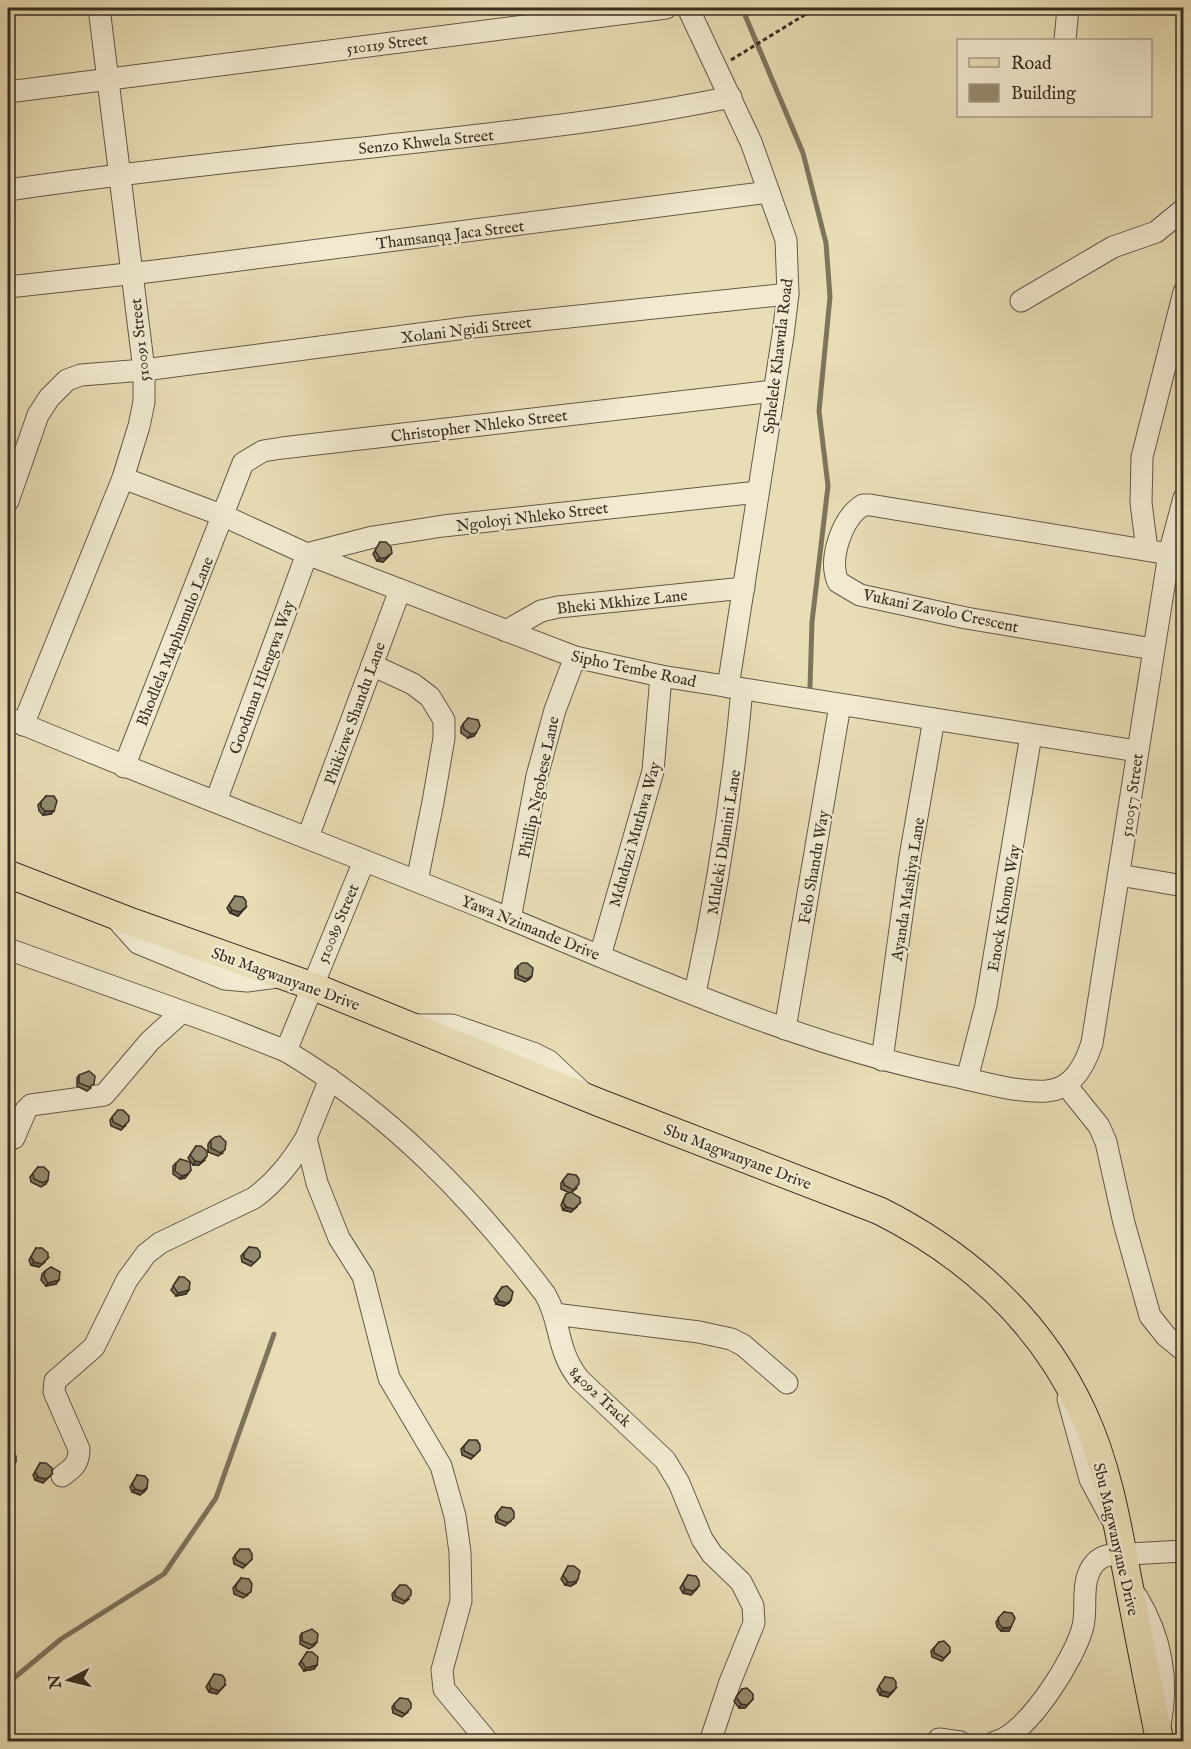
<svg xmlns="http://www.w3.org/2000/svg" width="1191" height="1749" font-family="'IM FELL English',serif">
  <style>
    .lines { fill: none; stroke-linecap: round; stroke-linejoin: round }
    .stream { stroke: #7e745c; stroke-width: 5 }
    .minor-casing { stroke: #645a46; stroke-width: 23 }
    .major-casing { stroke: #382e21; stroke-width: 29 }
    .path { stroke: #382e21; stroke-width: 3; stroke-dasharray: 4.5 3; stroke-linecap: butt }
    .minor { stroke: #f1e9d0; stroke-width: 21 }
    .major { stroke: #e9ddb6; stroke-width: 27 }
    .wall { fill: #7f765f; stroke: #382e21; stroke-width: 1.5 }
    .shaded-wall { fill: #68604d; stroke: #382e21; stroke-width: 1.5 }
    .building { fill: #94896e; stroke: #382e21; stroke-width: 1.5 }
    .labels { text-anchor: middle; stroke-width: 4.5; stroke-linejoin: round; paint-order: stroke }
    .street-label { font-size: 16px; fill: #382e21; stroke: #f1e9d0 }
  </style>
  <rect width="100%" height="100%" fill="#e9ddb6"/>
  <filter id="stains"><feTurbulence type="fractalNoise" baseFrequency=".00333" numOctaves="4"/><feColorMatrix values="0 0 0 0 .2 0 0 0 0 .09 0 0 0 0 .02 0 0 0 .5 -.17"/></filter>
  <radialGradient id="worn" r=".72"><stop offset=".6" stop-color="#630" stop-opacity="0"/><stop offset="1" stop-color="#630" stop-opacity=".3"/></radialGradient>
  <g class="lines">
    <g class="stream">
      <polyline points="742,8 803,153 826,243 830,297 819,411 828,486 812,622 810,687"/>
      <polyline points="8,1683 61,1639 164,1574 216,1498 274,1334"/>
    </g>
    <g class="minor-casing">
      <g id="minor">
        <polyline points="688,8 751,142 786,240 788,294 783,335 728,687"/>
        <polyline points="1065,40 1068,8"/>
        <polyline points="8,92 666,8"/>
        <path d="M8 190C132 172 256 159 381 146 498 133 616 121 731 97"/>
        <polyline points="8,287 155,271 769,192"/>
        <polyline points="1021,301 1113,247 1156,232 1184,209"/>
        <polyline points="123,478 224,516 307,554 575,657 661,676 1137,751"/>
        <polyline points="8,501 38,415 49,398 67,380 81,375 144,370 473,327 788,294"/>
        <polyline points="1147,550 1141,503 1142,457 1184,292"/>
        <polyline points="506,631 541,611 558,607 744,588"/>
        <path d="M1153 649 966 618 860 595 838 582C828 559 842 518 863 505H870L1169 554"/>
        <polyline points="372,665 413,684 430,697 444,720 444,738 433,802 417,881"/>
        <path d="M8 718C168 785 330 846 491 911 640 972 796 1044 953 1076 982 1082 1017 1093 1047 1091 1073 1089 1085 1065 1092 1043L1169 554 1184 498"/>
        <polyline points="23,725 123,478 139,426 144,402 144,370 99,8"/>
        <polyline points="124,767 243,463 263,451 282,448 774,391"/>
        <polyline points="216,801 307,554 373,537 443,526 758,492"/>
        <polyline points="308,837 400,590"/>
        <polyline points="1119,875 1184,886"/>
        <polyline points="113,915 138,943 225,979 247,981 284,976"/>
        <polyline points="510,919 537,776 555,710 575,657"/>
        <polyline points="8,949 225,1027 286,1051 364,861"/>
        <polyline points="600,956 653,771 661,676"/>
        <path d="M695 993C717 892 733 791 742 689"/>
        <polyline points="414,1025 452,1025 533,1053 549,1061 583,1093"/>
        <polyline points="785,1029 840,705"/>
        <path d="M286 1051C390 1113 472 1198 545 1294 562 1323 555 1348 579 1379L665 1460 679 1483 702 1539 712 1554 741 1582 753 1606 754 1623 730 1682 710 1742"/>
        <polyline points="882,1060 910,857 934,719"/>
        <polyline points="330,1079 306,1138 317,1183 339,1238 363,1276 389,1378 441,1466 455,1516 460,1552 461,1601 442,1670 444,1689 488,1742"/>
        <polyline points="967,1079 986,1005 1031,735"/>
        <polyline points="1066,1085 1099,1126 1106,1142 1124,1223 1150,1316 1166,1336 1184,1351"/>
        <polyline points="14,1138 26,1110 31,1105 104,1095 150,1041 182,1012"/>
        <polyline points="554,1314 699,1332 731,1339 743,1345 787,1383"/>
        <polyline points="1068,1399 1090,1479 1111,1518"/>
        <path d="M62 1476C73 1468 79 1464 79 1449L54 1392 55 1381 94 1347 127 1280 146 1254 160 1243 254 1198C277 1181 291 1162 306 1138"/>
        <path d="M1137 1597C1161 1637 1169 1680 1160 1725"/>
        <polyline points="939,1739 960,1742"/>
        <path d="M995 1742C1027 1735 1076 1657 1083 1626 1087 1610 1082 1591 1088 1575 1092 1564 1098 1557 1110 1555L1184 1551"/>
      </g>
    </g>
    <g class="major-casing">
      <path id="major" d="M8 874 132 922 312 986 600 1103 880 1211C969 1256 1041 1322 1083 1413 1108 1466 1118 1527 1129 1585 1139 1637 1149 1689 1160 1742"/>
    </g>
    <polyline class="path" points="731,60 811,11 826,8"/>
    <use href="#minor" class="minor"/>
    <use href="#major" class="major"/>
  </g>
  <g class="wall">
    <polygon points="380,542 389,556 383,562 377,561 373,554"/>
    <polygon points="468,718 474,736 468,738 461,733 461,727"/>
    <polygon points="46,796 51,814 43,815 39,811 38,805"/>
    <polygon points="235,896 246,907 238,916 230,913 227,908"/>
    <polygon points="518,966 532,976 530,979 525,982 515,978 515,970"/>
    <polygon points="79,1075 91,1088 87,1091 77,1086 77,1078"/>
    <polygon points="118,1110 126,1125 121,1130 111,1126 110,1120"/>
    <polygon points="211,1140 223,1153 218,1156 208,1152 208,1144"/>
    <polygon points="196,1146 205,1160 199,1165 193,1165 188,1158"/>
    <polygon points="176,1163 191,1170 185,1178 180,1179 173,1174 173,1166"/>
    <polygon points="38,1167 48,1180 46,1184 41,1187 31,1182 30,1177"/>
    <polygon points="568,1174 577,1188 572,1192 577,1207 571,1212 563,1210 561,1205 566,1194 570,1193 561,1189 561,1183"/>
    <polygon points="249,1247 260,1257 251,1266 242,1262 241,1256"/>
    <polygon points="36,1248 45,1262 39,1267 31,1265 29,1260"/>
    <polygon points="45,1271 56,1284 46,1286 41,1280 42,1274"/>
    <polygon points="179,1277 186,1294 176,1296 171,1290"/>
    <polygon points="502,1287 509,1303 504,1306 496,1304 494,1299"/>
    <polygon points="469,1440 480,1450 471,1459 462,1455 461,1449"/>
    <polygon points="40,1463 49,1477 43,1483 35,1480 33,1475"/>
    <polygon points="137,1475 147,1488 145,1491 140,1495 132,1492 130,1487"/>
    <polygon points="502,1507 511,1521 505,1526 496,1522 495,1516"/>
    <polygon points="240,1549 252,1559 243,1568 234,1564 233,1558"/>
    <polygon points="568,1566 576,1583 571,1586 565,1585 561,1579"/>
    <polygon points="688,1575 697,1589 691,1595 683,1593 680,1588"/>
    <polygon points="241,1578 248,1595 243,1598 234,1594 233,1588"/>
    <polygon points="400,1585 409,1599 403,1604 393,1600 392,1594"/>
    <polygon points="1004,1612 1009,1631 1001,1631 997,1627 996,1622"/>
    <polygon points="302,1633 317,1642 314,1646 309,1649 300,1644 300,1636"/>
    <polygon points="939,1642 950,1652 942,1661 932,1657 931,1651"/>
    <polygon points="307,1652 317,1665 314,1669 304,1671 299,1664"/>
    <polygon points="214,1674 225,1685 217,1694 209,1692 206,1687"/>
    <polygon points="885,1677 894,1691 888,1697 880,1695 877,1690"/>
    <polygon points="742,1689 753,1699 745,1708 739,1708 734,1701"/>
    <polygon points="400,1698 408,1712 402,1717 393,1713 392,1707"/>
  </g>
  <g class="shaded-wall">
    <polygon points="392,553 383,562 377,561 380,558"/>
    <polygon points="476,733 474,736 468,738 471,734"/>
    <polygon points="45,811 54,811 51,814 43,815"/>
    <polygon points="246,907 238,916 230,913 232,910"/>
    <polygon points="207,1156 199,1165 193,1165 195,1161"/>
    <polygon points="188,1174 185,1178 180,1179 182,1176"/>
    <polygon points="580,1203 571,1212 563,1210 566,1207"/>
    <polygon points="48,1258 39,1267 31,1265 34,1262"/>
    <polygon points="59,1280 56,1284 46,1286 48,1283"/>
    <polygon points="189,1290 186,1294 176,1296 178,1293"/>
    <polygon points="511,1300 509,1303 504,1306 496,1304 499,1301"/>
    <polygon points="52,1474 43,1483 35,1480 38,1477"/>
    <polygon points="147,1488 145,1491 140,1495 132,1492 135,1489"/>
    <polygon points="578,1579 576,1583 571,1586 565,1585 568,1582"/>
    <polygon points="699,1586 691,1595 683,1593 685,1589"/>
    <polygon points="1011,1627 1009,1631 1001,1631 1003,1628"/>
    <polygon points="317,1665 314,1669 304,1671 306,1668"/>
    <polygon points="225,1685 217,1694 209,1692 211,1688"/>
    <polygon points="896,1688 888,1697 880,1695 882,1691"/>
    <polygon points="753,1699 745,1708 739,1708 741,1704"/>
  </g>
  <g class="building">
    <polygon points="380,542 386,542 391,547 392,553 385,558 380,558 375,551"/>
    <polygon points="468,718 478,720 480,726 476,733 471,734 464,729 463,724"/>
    <polygon points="46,796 54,796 57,801 54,811 45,811 41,807 41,802"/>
    <polygon points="235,896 243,897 246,901 246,907 240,912 232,910 229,905"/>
    <polygon points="522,963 527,963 533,968 532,976 527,979 518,975 518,966"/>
    <polygon points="89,1071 95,1076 94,1084 89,1087 79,1083 79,1075"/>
    <polygon points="118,1110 123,1110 129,1116 129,1121 123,1127 113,1122 112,1117"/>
    <polygon points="220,1136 226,1142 225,1150 220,1153 211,1148 211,1140 215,1137"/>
    <polygon points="196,1146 201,1146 207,1151 207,1156 201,1162 195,1161 190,1155"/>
    <polygon points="180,1159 190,1162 191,1170 188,1174 182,1176 175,1171 176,1163"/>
    <polygon points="38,1167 44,1167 49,1172 48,1180 43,1183 34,1179 33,1173"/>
    <polygon points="568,1174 576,1175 579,1179 579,1184 573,1190 564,1185 563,1180"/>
    <polygon points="571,1192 580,1198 580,1203 574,1209 566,1207 563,1202 566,1194"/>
    <polygon points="249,1247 257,1248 260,1252 260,1257 254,1263 244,1258 244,1253"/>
    <polygon points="36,1248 42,1248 48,1253 48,1258 42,1264 34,1262 31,1257"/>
    <polygon points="51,1267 60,1272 59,1280 48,1283 44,1276 45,1271"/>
    <polygon points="179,1277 184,1277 190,1282 189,1290 178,1293 173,1286"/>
    <polygon points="507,1286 513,1292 511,1300 507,1303 499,1301 496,1296 502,1287"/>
    <polygon points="469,1440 477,1440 480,1445 480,1450 474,1456 464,1451 464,1446"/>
    <polygon points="8,1451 11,1451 16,1456 16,1462 10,1467 8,1466"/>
    <polygon points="40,1463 46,1463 52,1468 52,1474 46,1479 38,1477 35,1472"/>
    <polygon points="137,1475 145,1476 148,1480 147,1488 142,1491 135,1489 132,1484"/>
    <polygon points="502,1507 511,1508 514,1512 514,1518 508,1523 498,1519 497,1513"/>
    <polygon points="240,1549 249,1549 252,1554 252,1559 246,1565 236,1560 235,1555"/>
    <polygon points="568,1566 574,1566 580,1571 578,1579 574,1582 568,1582 563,1575"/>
    <polygon points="688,1575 696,1576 699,1581 699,1586 693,1591 685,1589 683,1584"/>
    <polygon points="241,1578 249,1579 252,1584 251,1592 246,1595 236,1590 236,1585"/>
    <polygon points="400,1585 406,1585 411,1590 411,1595 405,1601 395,1596 395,1591"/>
    <polygon points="1004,1612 1012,1613 1015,1618 1011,1627 1003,1628 999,1624 998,1618"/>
    <polygon points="312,1629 318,1634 317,1642 312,1645 302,1641 302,1633"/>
    <polygon points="944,1641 950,1647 950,1652 944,1658 934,1653 934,1648 939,1642"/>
    <polygon points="307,1652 312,1652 318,1657 317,1665 306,1668 301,1661"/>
    <polygon points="214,1674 222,1675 225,1679 225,1685 219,1691 211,1688 209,1683"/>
    <polygon points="885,1677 893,1678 896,1682 896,1688 890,1693 882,1691 879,1686"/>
    <polygon points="747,1688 753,1694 753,1699 747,1705 741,1704 736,1697 742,1689"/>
    <polygon points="400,1698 408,1699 411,1703 411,1708 405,1714 395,1709 394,1704"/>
  </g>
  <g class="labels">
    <g class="street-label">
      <text transform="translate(387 43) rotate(-7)" y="6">510119 Street</text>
      <text transform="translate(426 141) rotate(-6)" y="6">Senzo Khwela Street</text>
      <text transform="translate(450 234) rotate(-7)" y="6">Thamsanqa Jaca Street</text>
      <text transform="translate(466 329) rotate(-7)" y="6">Xolani Ngidi Street</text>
      <text transform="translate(139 340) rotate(-96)" y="6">510091 Street</text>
      <text transform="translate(777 356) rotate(-83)" y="6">Sphelele Khawula Road</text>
      <text transform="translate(479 425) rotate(-7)" y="6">Christopher Nhleko Street</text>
      <text transform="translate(532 516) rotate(-7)" y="6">Ngoloyi Nhleko Street</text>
      <text transform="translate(622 601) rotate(-6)" y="6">Bheki Mkhize Lane</text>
      <text transform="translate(941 610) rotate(12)" y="6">Vukani Zavolo Crescent</text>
      <text transform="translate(174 641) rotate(-68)" y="6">Bhodlela Maphumulo Lane</text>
      <text transform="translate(634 668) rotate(12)" y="6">Sipho Tembe Road</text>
      <text transform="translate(261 677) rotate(-70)" y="6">Goodman Hlengwa Way</text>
      <text transform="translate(354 713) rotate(-70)" y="6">Phikizwe Shandu Lane</text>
      <text transform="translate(538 787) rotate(-78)" y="6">Phillip Ngobese Lane</text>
      <text transform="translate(1131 795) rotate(-82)" y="6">510057 Street</text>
      <text transform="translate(634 834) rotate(-74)" y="6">Mduduzi Muthwa Way</text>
      <text transform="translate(723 842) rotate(-81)" y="6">Mluleki Dlamini Lane</text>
      <text transform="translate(813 867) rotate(-80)" y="6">Felo Shandu Way</text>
      <text transform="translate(907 889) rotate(-81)" y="6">Ayanda Mashiya Lane</text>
      <text transform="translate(1003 908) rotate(-80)" y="6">Enock Khomo Way</text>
      <text transform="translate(337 923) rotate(-67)" y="6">510089 Street</text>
      <text transform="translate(531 927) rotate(22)" y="6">Yawa Nzimande Drive</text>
      <text transform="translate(286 978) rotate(20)" y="6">Sbu Magwanyane Drive</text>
      <text transform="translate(738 1156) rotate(21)" y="6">Sbu Magwanyane Drive</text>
      <text transform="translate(601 1396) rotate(44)" y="6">84092 Track</text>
      <text transform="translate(1117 1539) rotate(77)" y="6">Sbu Magwanyane Drive</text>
    </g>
  </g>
  <rect width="1191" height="1749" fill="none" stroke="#e9ddb6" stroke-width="30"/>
  <rect x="9" y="9" width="1173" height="1731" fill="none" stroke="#382e21" stroke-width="3"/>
  <rect x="15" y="15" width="1161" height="1719" fill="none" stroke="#382e21" stroke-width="1.5"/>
  <rect x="957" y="39" width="195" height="78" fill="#f1e9d0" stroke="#a79e8a" stroke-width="1.5"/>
  <rect x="969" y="58" width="30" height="9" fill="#e9ddb6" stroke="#a79e8a" stroke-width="1.5"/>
  <text x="1011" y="69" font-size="18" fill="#382e21">Road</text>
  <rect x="969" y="84" width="30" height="18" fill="#94896e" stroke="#a79e8a" stroke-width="1.5"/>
  <text x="1011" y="99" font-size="18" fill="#382e21">Building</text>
  <g transform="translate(69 1680) rotate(263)" stroke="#f1e9d0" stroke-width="4.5" paint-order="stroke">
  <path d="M0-4.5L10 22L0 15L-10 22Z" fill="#382e21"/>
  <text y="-9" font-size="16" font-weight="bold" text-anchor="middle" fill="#382e21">N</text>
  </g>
  <rect width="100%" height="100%" filter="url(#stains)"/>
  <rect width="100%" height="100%" fill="url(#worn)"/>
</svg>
